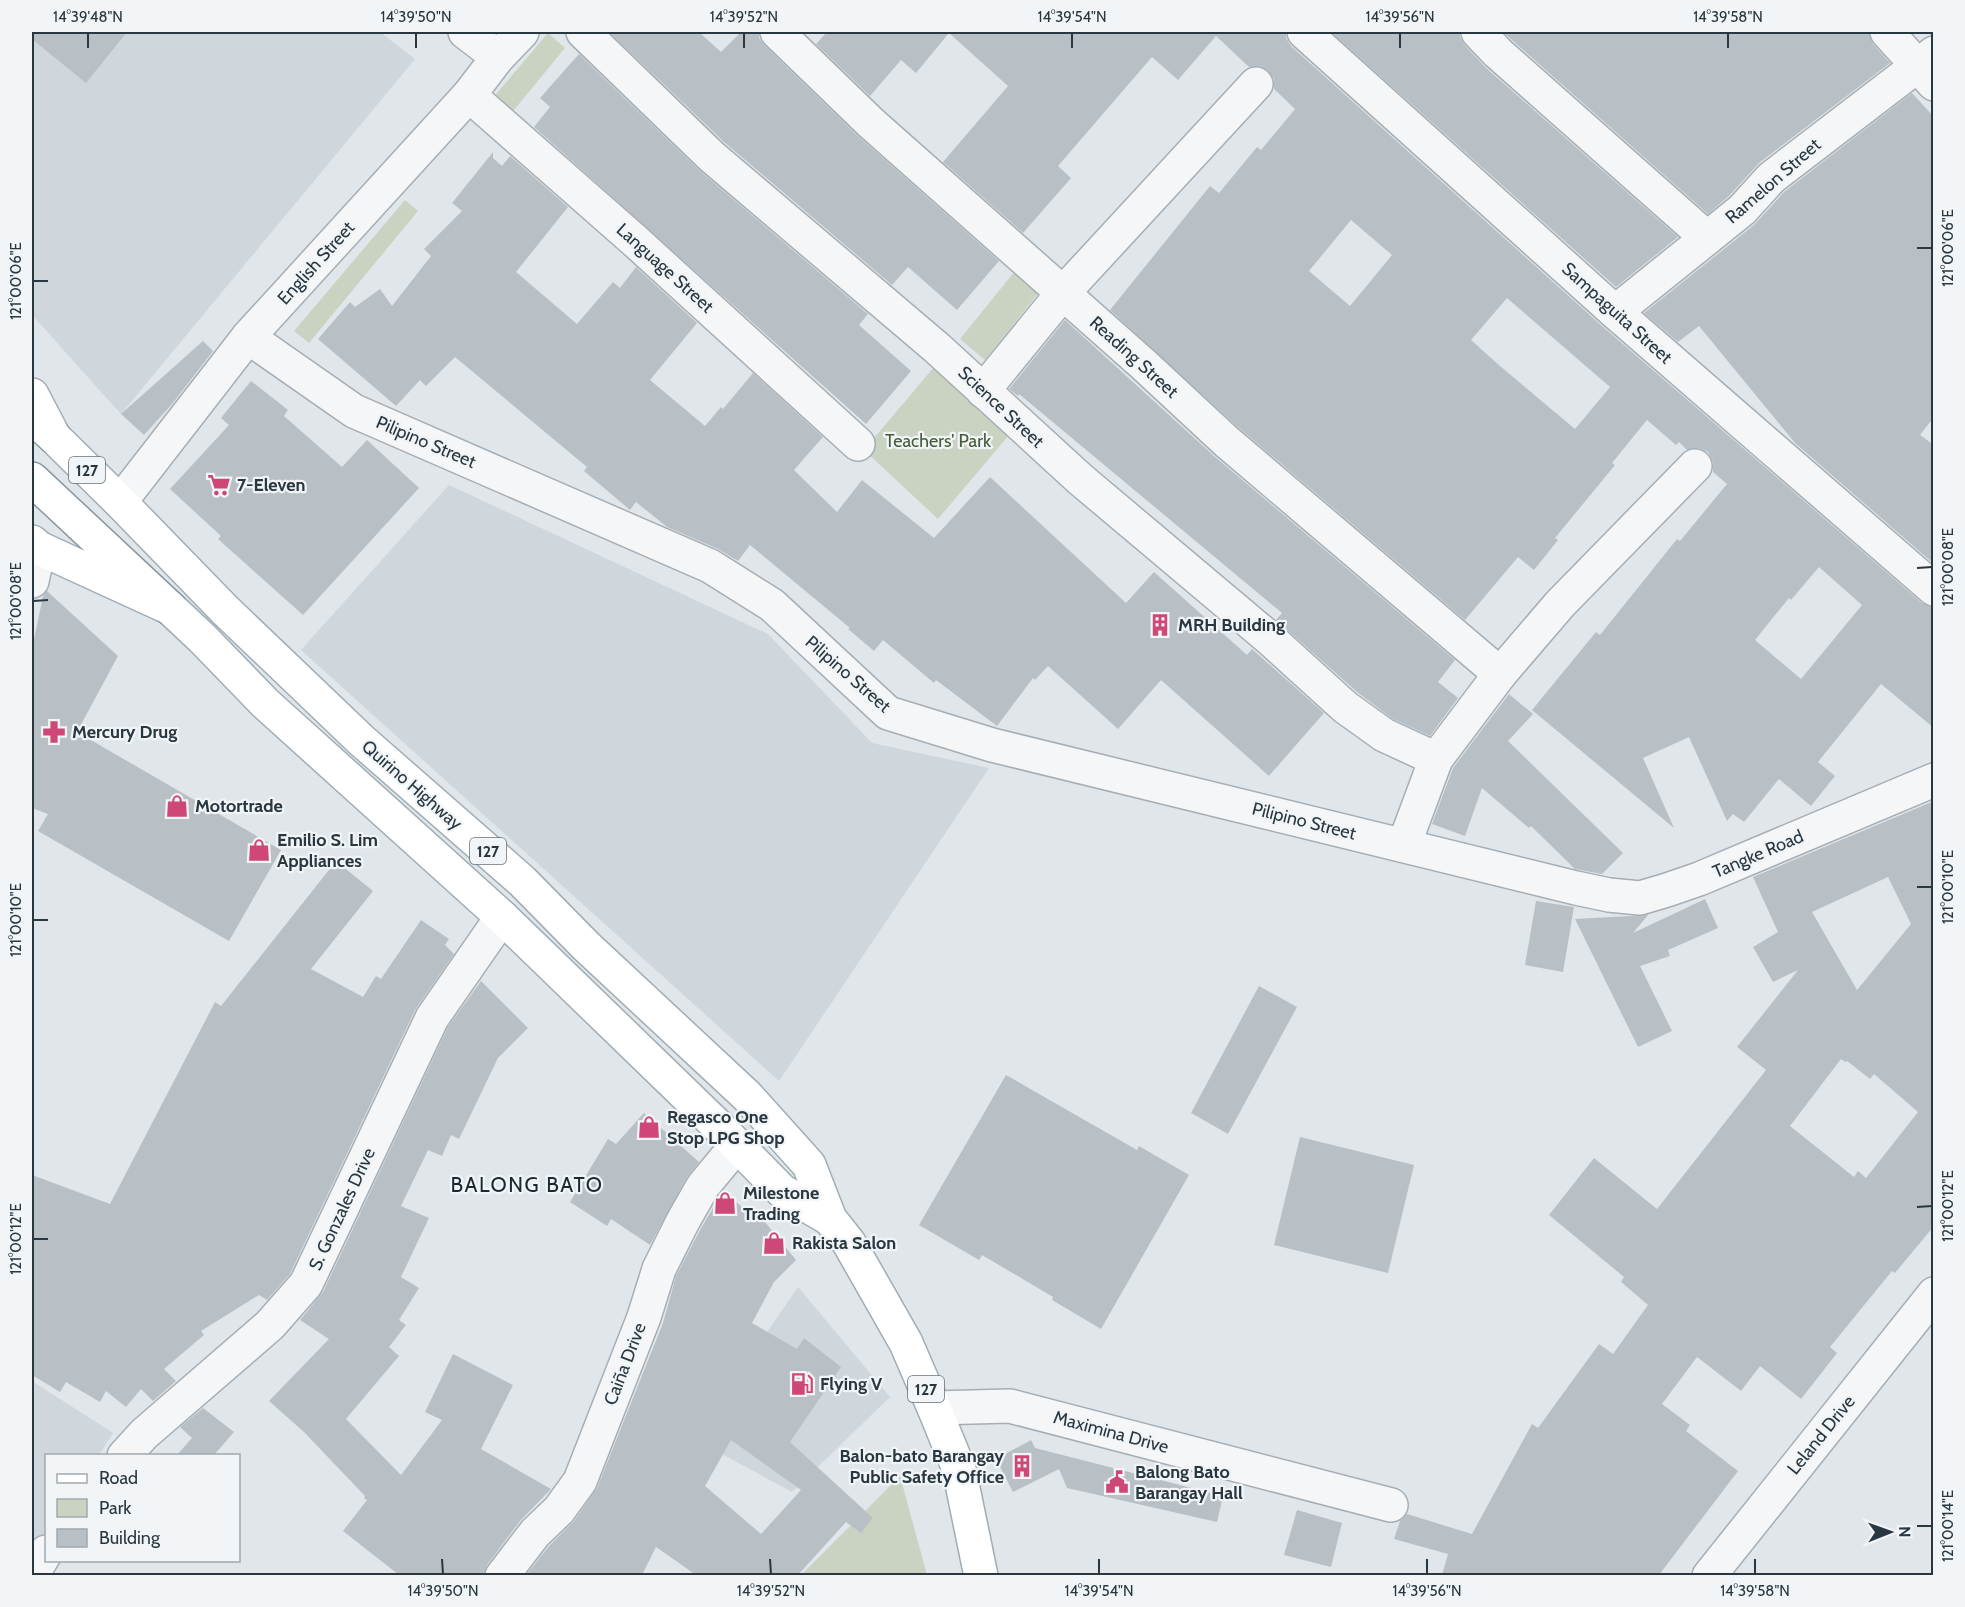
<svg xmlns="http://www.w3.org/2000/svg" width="1965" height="1607" font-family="Cabin,sans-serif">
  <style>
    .built { fill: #cfd6dc }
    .green { fill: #cad3c2 }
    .building { fill: #b8c0c6; fill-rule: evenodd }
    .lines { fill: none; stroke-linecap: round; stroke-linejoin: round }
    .minor-casing { stroke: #a6aeb4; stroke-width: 36 }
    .primary-casing { stroke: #a0adb5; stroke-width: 36 }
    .trunk-casing { stroke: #8897a0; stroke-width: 36 }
    .minor { stroke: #f4f6f8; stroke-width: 33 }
    .primary { stroke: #fff; stroke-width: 33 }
    .trunk { stroke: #fff; stroke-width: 33 }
    .ticks { fill: none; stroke: #293741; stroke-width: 2 }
    .labels { text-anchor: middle; stroke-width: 4.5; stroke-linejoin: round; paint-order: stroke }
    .shield { fill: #f1f5f7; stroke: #657078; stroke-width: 1.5 }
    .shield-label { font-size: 16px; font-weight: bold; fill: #293741 }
    .street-label { font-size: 18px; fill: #293741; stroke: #f1f5f7 }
    .park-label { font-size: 18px; fill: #465d37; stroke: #f1f5f7 }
    .poi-label { font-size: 18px; font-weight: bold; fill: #293741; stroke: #f1f5f7; text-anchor: start }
    .quarter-label { font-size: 21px; letter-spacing: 1.5px; fill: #1c2832; stroke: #f1f5f7 }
    .neatline { fill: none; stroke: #293741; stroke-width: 2 }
    .ticks-label { font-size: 15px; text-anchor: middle; fill: #293741 }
  </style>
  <rect width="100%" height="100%" fill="#e1e6ea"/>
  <g class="built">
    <polygon points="32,32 380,32 415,59 121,414 32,315"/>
    <polygon points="449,485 768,634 872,743 989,768 779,1081 301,650"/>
    <polygon points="798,1287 890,1397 792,1492 694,1439"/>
    <polygon points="32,1381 113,1433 99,1455 46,1456 46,1536 32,1560"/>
  </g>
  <g class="green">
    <polygon points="548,33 565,48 509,116 491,100"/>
    <polygon points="405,200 418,211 309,343 294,331"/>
    <polygon points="1015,271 1040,291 985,360 960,339"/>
    <polygon points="940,360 1014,429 938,519 864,450"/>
    <polygon points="900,1476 927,1575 801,1575"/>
  </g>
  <g class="building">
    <polygon points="32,32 127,32 86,83 32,39"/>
    <polygon points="609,32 699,32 721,52 741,32 759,32 759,38 764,45 858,136 999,261 957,310 908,267 892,285 724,142"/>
    <path d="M827 32H1286V38L1291 46 1602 326 1922 603 1934 607V728L1881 684 1818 762 1835 776 1811 806 1779 779 1744 822 1733 814 1727 821 1689 737 1643 758 1674 828 1532 710 1596 632 1600 635 1677 539 1680 541 1727 484 1713 472V462L1708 452 1699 448 1687 450 1679 442 1676 445 1647 420 1612 463 1615 465 1555 538 1558 540 1534 570 1518 557 1465 620 1239 428 1110 310 1210 186 1219 193 1257 147 1261 150 1295 109 1274 89V79L1268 70 1260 66 1249 67 1216 36 1178 80 1152 57 1058 166 1071 178 1023 233 943 162 1008 86 949 33 916 73 901 60 870 96 816 44ZM1351 220 1392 255 1350 306 1309 271ZM1507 298 1610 387 1575 429 1500 366 1471 340ZM1819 567 1862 605 1801 679 1755 640 1789 598 1791 600Z"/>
    <polygon points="1331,32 1460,32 1460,37 1464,44 1485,67 1678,237 1616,287"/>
    <polygon points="1503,32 1869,32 1873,44 1890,63 1759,163 1729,196 1708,214"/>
    <polygon points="579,54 699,170 868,314 859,325 911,371 866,424 534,127 550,107 540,98"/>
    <polygon points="1912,93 1934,117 1934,417 1920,435 1934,445 1934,564 1795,443 1699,326 1678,342 1644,313 1754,225 1784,192"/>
    <polygon points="493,152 493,158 502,166 510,156 568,207 516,272 577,324 613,282 620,288 636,267 697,323 650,380 705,426 721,407 723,409 753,373 823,437 794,470 837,512 862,480 934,538 990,477 1126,603 1154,572 1247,655 1252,649 1324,713 1269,776 1161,680 1118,729 1048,666 1035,680 1033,678 997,726 936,680 934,683 883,640 874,651 848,629 850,628 750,545 738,561 718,549 667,527 636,502 630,510 584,471 587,467 455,357 426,386 420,380 396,406 318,339 350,302 355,307 380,289 392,306 431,256 424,249 462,211 452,203"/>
    <polygon points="1065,320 1214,456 1455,660 1438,682 1458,698 1430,736 1393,719 1357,692 1276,620 1282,613 1019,394 1018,396 1009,389"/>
    <polygon points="203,341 213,351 172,404 144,435 121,414"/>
    <polygon points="251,381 288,410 284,416 342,467 367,440 419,488 303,615 218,539 221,536 170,489 229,425 221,418"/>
    <polygon points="47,591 118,656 77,732 281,850 229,941 38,831 48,814 32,808 32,649 43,596"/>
    <polygon points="1509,694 1533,714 1508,741 1623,853 1602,874 1575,869 1531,826 1529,828 1482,788 1465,836 1432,824 1453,768"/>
    <path d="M1934 801V1226L1895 1273 1892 1271 1830 1347 1837 1353 1801 1399 1760 1366 1741 1391 1697 1357 1662 1404 1690 1425 1686 1431 1738 1471 1659 1575H1442L1448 1554 1394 1539 1400 1521 1407 1514 1472 1534 1532 1424 1538 1428 1599 1344 1613 1354 1648 1305 1621 1282 1624 1277 1549 1215 1594 1158 1657 1209 1766 1070 1737 1047 1798 970 1773 982 1753 947 1778 932 1753 877ZM1888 877 1911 924 1857 990 1812 912ZM1841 1059 1845 1062 1847 1061 1870 1079 1874 1074 1918 1112 1866 1178 1858 1171 1854 1177 1790 1126Z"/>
    <polygon points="336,861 373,891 311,969 363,997 376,976 381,979 421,920 449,939 445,945 454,954 415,1010 290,1274 267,1300 259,1295 201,1331 204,1335 164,1369 176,1381 153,1401 141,1389 126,1407 106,1391 100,1402 66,1382 60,1392 32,1375 32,1175 110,1204 215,1002 221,1006"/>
    <polygon points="1705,899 1718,928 1668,950 1670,956 1640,966 1672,1031 1638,1047 1575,919 1648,915 1633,933"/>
    <polygon points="1536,901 1574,907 1563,972 1525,965"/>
    <polygon points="481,981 528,1028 498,1058 459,1139 451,1135 442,1156 428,1150 401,1206 429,1218 401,1277 419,1288 399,1320 406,1325 389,1347 399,1356 346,1419 401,1475 442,1420 425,1412 453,1354 513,1385 481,1449 551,1489 520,1521 487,1565 484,1575 399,1575 343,1531 367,1500 364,1498 365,1496 304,1432 269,1401 329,1339 300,1320 323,1292 448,1027"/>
    <polygon points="1259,986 1297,1007 1228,1134 1191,1113"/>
    <polygon points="1006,1075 1137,1150 1139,1146 1189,1175 1101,1329 1052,1300 1053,1297 982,1255 979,1260 919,1225"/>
    <polygon points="644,1113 699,1162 687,1177 650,1245 611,1219 607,1226 570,1202 608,1139 616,1144"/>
    <polygon points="1300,1137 1414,1165 1388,1273 1274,1245"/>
    <path d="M723 1191 752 1215 756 1211 796 1260 774 1282 752 1323 797 1349 804 1338 841 1367 790 1442 873 1518 861 1533 846 1522 798 1575H696L656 1547 642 1575H526L549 1546 574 1521 597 1488 663 1323 676 1276 700 1230ZM731 1440 801 1490 761 1534 705 1486Z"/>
    <polygon points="203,1408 234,1432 214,1455 177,1455 192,1438 180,1427"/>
    <polygon points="1031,1440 1035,1448 1223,1496 1217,1522 1067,1488 1059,1469 1013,1492 996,1459"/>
    <polygon points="1297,1510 1342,1523 1331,1567 1284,1555"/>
  </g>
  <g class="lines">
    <g class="minor-casing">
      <g id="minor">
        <polyline points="465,32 498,57"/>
        <polyline points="583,32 711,156 937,348 1080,479 1269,638 1345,707 1384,735 1436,759"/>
        <polyline points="777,32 871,123 1143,364 1227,442 1500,674"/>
        <polyline points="1304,32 1615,312 1934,589"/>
        <polyline points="1478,32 1498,53 1707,238"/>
        <polyline points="1887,32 1934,84"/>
        <polyline points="469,95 634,240 858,444"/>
        <polyline points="1615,312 1742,210 1771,178 1934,53"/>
        <polyline points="248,337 354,411 710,566 772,605 888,713 992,745 1576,888 1609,895 1640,898 1667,890 1699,879 1934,780"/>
        <polyline points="983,391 1062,294 1256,84"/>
        <polyline points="120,502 248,337 469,95 498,57 522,32"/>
        <polyline points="32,581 39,548"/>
        <polyline points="1404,845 1436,759 1500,674 1560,604 1695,466"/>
        <polyline points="934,1408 1010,1406 1391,1505"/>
        <polyline points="124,1456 144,1434 270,1325 306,1284 432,1018 502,917"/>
        <polyline points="32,1575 46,1552"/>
        <polyline points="502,1576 535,1533 559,1510 580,1481 644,1317 659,1269 683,1221 703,1186 737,1145"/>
        <polyline points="1709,1576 1934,1294"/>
      </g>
    </g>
    <g class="primary-casing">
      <g id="primary">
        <polyline points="32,395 54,437 120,502 225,610 361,740 522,881 586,946 747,1096 809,1165 830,1219 849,1243 906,1343 934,1408 959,1469 981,1576"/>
        <polyline points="32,542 39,548 170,608 202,638 265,703 502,917 722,1130 782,1191 830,1219"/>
      </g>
    </g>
    <g class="trunk-casing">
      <g id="trunk">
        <polyline points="32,417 54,437"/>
        <polyline points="32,479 170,608"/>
      </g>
    </g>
    <use href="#minor" class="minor"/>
    <use href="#primary" class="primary"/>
    <use href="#trunk" class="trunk"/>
  </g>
  <path class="ticks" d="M88 33V48M416 33V48M744 33V48M1072 33V48M1400 33V48M1728 33V48M1917 248H1932M33 281H48M1917 568 1932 567M33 601 48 600M1917 887H1932M33 920H48M1917 1207 1932 1206M33 1239H48M1917 1526H1932M442 1559 443 1574M770 1559 771 1574M1099 1559V1574M1427 1559V1574M1755 1559V1574"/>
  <defs>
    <g id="supermarket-bare" transform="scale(1.8)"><path d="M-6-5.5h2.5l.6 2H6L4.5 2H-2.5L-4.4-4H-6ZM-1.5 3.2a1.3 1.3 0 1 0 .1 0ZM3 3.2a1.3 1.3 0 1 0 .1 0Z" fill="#ce4776" stroke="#f1f5f7" stroke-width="2.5" paint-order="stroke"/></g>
    <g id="building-bare" transform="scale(1.8)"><path d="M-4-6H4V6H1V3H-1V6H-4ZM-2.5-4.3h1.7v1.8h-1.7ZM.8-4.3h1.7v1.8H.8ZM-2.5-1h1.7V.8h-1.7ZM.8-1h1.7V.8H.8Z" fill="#ce4776" stroke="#f1f5f7" stroke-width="2.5" paint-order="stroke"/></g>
    <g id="pharmacy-bare" transform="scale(1.8)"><path d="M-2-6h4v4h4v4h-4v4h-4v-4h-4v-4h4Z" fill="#ce4776" stroke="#f1f5f7" stroke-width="2.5" paint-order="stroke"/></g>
    <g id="shop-bare" transform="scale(1.8)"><path d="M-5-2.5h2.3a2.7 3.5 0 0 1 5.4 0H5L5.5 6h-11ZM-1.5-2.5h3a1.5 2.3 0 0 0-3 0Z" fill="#ce4776" stroke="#f1f5f7" stroke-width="2.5" paint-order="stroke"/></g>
    <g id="fuel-bare" transform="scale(1.8)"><path d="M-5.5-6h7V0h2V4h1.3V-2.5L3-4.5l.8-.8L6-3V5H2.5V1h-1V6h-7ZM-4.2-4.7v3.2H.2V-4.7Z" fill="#ce4776" stroke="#f1f5f7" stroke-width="2.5" paint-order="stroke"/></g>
    <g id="civic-bare" transform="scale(1.8)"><path d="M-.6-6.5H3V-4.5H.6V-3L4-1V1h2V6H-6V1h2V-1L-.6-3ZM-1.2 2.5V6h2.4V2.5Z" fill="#ce4776" stroke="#f1f5f7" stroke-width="2.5" paint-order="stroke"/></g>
  </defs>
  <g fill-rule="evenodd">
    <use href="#supermarket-bare" x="219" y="485"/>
    <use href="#building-bare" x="1160" y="625"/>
    <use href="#pharmacy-bare" x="54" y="732"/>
    <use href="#shop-bare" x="177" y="806"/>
    <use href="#shop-bare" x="259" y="850"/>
    <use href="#shop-bare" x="649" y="1127"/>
    <use href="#shop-bare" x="725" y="1203"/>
    <use href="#shop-bare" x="774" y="1243"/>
    <use href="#fuel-bare" x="802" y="1384"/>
    <use href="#building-bare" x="1022" y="1466"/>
    <use href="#civic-bare" x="1117" y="1482"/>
  </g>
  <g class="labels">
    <g class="shield">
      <rect x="69" y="457" width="36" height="26" rx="4.5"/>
      <rect x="470" y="838" width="36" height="26" rx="4.5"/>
      <rect x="908" y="1376" width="36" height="26" rx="4.5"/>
    </g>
    <g class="shield-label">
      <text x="87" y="476">127</text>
      <text x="488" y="857">127</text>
      <text x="926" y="1395">127</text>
    </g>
    <g class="street-label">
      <text transform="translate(1773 181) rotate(-41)" y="6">Ramelon Street</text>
      <text transform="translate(316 263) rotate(-48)" y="6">English Street</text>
      <text transform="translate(665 268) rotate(42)" y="6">Language Street</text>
      <text transform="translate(1617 313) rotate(42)" y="6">Sampaguita Street</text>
      <text transform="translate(1134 357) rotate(42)" y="6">Reading Street</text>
      <text transform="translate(1001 407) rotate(43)" y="6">Science Street</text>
      <text transform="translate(426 442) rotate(23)" y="6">Pilipino Street</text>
      <text transform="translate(848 674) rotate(41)" y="6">Pilipino Street</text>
      <text transform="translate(412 785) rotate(41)" y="6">Quirino Highway</text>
      <text transform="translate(1304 821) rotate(14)" y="6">Pilipino Street</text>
      <text transform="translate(1758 854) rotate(-23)" y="6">Tangke Road</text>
      <text transform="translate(342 1209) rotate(-65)" y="6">S. Gonzales Drive</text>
      <text transform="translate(625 1364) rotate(-69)" y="6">Caiña Drive</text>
      <text transform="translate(1111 1432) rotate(15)" y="6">Maximina Drive</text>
      <text transform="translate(1821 1435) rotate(-51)" y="6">Leland Drive</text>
    </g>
    <g class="park-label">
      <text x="938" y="447">Teachers' Park</text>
    </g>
    <g class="poi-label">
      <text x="237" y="491">7-Eleven</text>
      <text x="1178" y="631">MRH Building</text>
      <text x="72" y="738">Mercury Drug</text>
      <text x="195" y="812">Motortrade</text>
      <text x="277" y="846">Emilio S. Lim<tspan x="277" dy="21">Appliances</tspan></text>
      <text x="667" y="1123">Regasco One<tspan x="667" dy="21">Stop LPG Shop</tspan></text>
      <text x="743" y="1199">Milestone<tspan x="743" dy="21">Trading</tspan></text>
      <text x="792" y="1249">Rakista Salon</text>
      <text x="820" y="1390">Flying V</text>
      <text x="1004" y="1462" text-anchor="end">Balon-bato Barangay<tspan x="1004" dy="21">Public Safety Office</tspan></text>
      <text x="1135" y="1478">Balong Bato<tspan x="1135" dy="21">Barangay Hall</tspan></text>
    </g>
    <g class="quarter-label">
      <text x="527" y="1192">BALONG BATO</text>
    </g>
  </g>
  <rect width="1965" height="1607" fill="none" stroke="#f1f5f7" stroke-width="66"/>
  <rect x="45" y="1454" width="195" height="108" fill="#f1f5f7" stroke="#a1a9ae" stroke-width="1.5"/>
  <rect x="57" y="1474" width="30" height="9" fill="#ffffff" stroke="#a1a9ae" stroke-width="1.5"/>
  <text x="99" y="1484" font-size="18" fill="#293741">Road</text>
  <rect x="57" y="1499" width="30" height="18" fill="#cad3c2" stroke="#a1a9ae" stroke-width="1.5"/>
  <text x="99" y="1514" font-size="18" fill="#293741">Park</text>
  <rect x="57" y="1529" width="30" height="18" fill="#b8c0c6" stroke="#a1a9ae" stroke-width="1.5"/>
  <text x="99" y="1544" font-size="18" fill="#293741">Building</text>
  <g transform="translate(1890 1532) rotate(89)" stroke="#f1f5f7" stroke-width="4.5" paint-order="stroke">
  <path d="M0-4.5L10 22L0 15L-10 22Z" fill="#293741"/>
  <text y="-9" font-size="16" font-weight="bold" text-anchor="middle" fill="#293741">N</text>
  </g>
  <rect x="33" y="33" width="1899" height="1541" class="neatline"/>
  <g class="ticks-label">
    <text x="88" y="22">14°39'48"N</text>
    <text x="416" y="22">14°39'50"N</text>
    <text x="744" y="22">14°39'52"N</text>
    <text x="1072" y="22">14°39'54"N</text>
    <text x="1400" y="22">14°39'56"N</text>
    <text x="1728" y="22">14°39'58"N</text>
    <text transform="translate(1948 248) rotate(-90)" y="5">121°00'06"E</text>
    <text transform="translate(16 281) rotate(-90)" y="5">121°00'06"E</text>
    <text transform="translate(1948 567) rotate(-90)" y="5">121°00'08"E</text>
    <text transform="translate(16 601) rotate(-90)" y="5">121°00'08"E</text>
    <text transform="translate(1948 887) rotate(-90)" y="5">121°00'10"E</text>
    <text transform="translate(16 920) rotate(-90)" y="5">121°00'10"E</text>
    <text transform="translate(1948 1206) rotate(-90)" y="5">121°00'12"E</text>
    <text transform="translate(16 1239) rotate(-90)" y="5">121°00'12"E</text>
    <text transform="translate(1948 1526) rotate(-90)" y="5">121°00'14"E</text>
    <text x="443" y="1596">14°39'50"N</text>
    <text x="771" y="1596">14°39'52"N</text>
    <text x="1099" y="1596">14°39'54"N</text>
    <text x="1427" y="1596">14°39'56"N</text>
    <text x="1755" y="1596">14°39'58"N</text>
  </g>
</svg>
